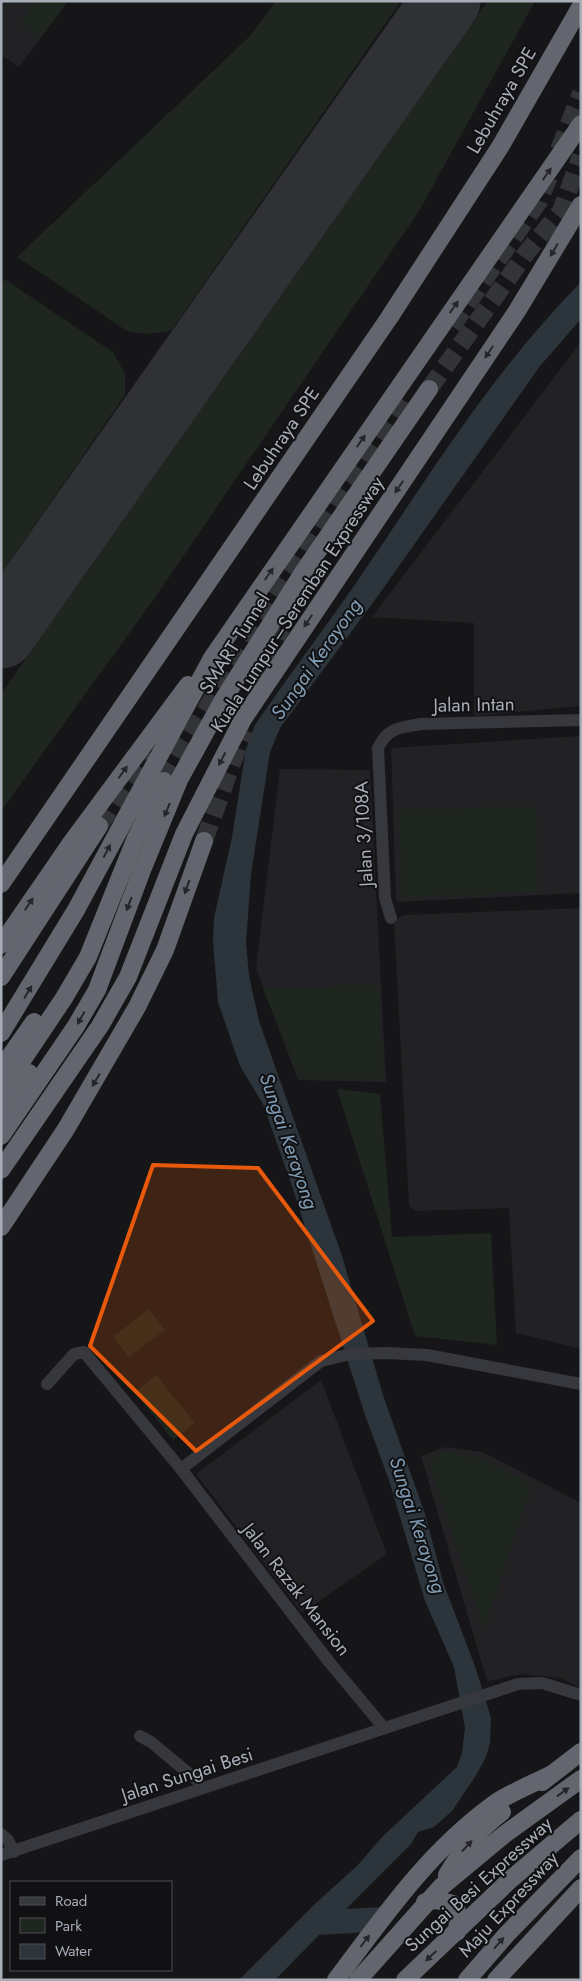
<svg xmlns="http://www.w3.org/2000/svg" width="582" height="1981" font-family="Jost,sans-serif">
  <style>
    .built { fill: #222225 }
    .green { fill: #1e261f }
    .water { fill: #2c353c }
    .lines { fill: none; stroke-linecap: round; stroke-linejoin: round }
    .runway { stroke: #303135; stroke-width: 69 }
    .highway-tunnel { stroke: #333438; stroke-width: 18; stroke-dasharray: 18 9; stroke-linecap: butt }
    .minor { stroke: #37383d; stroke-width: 12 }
    .highway { stroke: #63666e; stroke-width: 18 }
    .oneway { fill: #26262a }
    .marked { fill: #e8590c; fill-opacity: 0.2; stroke: #e8590c; stroke-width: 4; stroke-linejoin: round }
    .labels { text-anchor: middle; stroke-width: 4; stroke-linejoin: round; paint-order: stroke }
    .street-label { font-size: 19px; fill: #a8adb8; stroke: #111113 }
    .water-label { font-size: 20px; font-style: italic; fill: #7f9bb3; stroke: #111113 }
  </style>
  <rect width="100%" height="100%" fill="#161618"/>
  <g class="built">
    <polygon points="1,1 68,1 19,67 1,55"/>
    <polygon points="581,342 581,706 474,716 474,623 372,617"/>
    <polygon points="581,736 581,893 396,902 391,748"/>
    <polygon points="280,769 370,770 386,1082 298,1080 256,968"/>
    <polygon points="581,908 581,1349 516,1333 509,1208 416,1211 409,1206 394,920 404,915"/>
    <polygon points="321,1380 387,1554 302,1613 196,1474"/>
    <polygon points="445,1447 483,1452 581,1503 581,1688 560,1678 522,1674 487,1681 421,1456"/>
  </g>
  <g class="green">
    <polygon points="35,1 68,1 40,38 23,25 23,18"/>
    <polygon points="276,1 401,1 171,331 146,334 127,331 17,257 250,36"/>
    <polygon points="488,1 535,1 419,211 156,596 1,811 1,694"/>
    <polygon points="4,279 113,352 125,374 125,395 1,574 1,283"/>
    <polygon points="536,806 538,892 402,897 399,810"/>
    <polygon points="378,985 384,1080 300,1078 263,989"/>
    <polygon points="337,1089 380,1094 392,1237 491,1233 497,1345 415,1336"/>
    <polygon points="149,1309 165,1330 129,1357 113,1337"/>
    <polygon points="156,1375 195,1423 173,1440 135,1392"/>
    <polygon points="438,1451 475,1457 532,1485 484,1631 429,1465"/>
  </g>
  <path class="water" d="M581 282V319L540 366 380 593 280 728 270 752 251 874 246 943 249 976 259 1021 342 1256 383 1395 425 1514 443 1582 476 1669 491 1718 490 1743 486 1757 475 1777 452 1811 434 1827 418 1832 411 1844 346 1909 384 1907 368 1932 319 1935 275 1980H239L318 1901 357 1866 382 1837 457 1767 462 1753 465 1728 454 1667 425 1601 389 1480 365 1415 293 1189 263 1104 240 1066 218 1002 213 941 214 918 232 837 246 749 255 725C287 678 321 633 354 586 425 482 492 372 581 282Z"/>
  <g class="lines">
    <polyline class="runway" points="1,634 446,1"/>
    <g class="highway-tunnel">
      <polyline points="559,150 581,93"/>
      <polyline points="452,326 539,201 549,177"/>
      <polyline points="429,389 527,252 561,211 581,156"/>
      <polyline points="259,689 281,629"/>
      <polyline points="164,781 270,600 402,397"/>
      <polyline points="99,826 148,752"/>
      <polyline points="204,841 244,730"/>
    </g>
    <g class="minor">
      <path d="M391 918 385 898 378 748C388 727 400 728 421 724L581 720"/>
      <polyline points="47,1384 74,1354 84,1352 181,1469 330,1663 384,1728"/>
      <polyline points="181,1469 321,1361 351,1354 386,1353 427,1355 581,1384"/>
      <polyline points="140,1736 151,1742 198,1781 201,1789"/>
      <polyline points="1,1834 8,1840 14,1852"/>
      <polyline points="1,1855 518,1684 542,1683 581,1695"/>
    </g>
    <g class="highway">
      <polyline points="1,884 389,318 500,147 581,6"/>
      <polyline points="1,945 71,843 188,685"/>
      <polyline points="1,977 99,826"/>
      <polyline points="1,1033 76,910 212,658 581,124"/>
      <polyline points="1,1069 34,1022"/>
      <polyline points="1,1092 64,998 88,957 135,840 164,781"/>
      <polyline points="1,1114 29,1073"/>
      <polyline points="1,1136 76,1026 97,990 142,870 179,780 223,700 304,571 429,389"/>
      <polyline points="1,1170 100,1026 128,977 184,834 243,719 517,311 581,205"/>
      <polyline points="1,1227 66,1129 137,1007 165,950 204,841"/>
      <polyline points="542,1782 581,1752"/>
      <path d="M447 1875C461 1850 479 1830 502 1812"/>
      <path d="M425 1902 436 1900 453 1904C460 1913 458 1920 457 1932"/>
      <path d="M336 1980C384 1916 429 1851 494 1804 511 1792 533 1784 552 1774"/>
      <polyline points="358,1980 441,1887 505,1834 581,1779"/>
      <polyline points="405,1980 511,1879 581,1820"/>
      <polyline points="467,1980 507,1934 581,1858"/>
      <polyline points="496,1980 581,1888"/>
    </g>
  </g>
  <defs><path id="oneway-solid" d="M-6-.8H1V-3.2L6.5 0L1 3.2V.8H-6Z" transform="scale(1.25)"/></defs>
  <g class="oneway">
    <use href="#oneway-solid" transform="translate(547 174) rotate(-55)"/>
    <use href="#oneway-solid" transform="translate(554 250) rotate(121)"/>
    <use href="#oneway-solid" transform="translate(454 307) rotate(-55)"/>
    <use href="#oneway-solid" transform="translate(489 352) rotate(124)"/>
    <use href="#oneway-solid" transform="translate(361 441) rotate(-55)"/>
    <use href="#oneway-solid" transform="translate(399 487) rotate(124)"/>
    <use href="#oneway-solid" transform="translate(269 574) rotate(-55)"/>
    <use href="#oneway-solid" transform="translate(308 621) rotate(124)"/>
    <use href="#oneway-solid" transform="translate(222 759) rotate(117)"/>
    <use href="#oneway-solid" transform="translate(123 772) rotate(-54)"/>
    <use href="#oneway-solid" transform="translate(167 810) rotate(112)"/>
    <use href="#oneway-solid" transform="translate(107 851) rotate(-62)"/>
    <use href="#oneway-solid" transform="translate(187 887) rotate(110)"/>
    <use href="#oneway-solid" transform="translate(29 904) rotate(-56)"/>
    <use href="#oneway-solid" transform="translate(129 904) rotate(111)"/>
    <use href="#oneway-solid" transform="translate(28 992) rotate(-59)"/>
    <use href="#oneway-solid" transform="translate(81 1018) rotate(119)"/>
    <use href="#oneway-solid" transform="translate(96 1080) rotate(121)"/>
    <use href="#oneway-solid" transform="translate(563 1792) rotate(-36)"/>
    <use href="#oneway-solid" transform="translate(467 1846) rotate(-47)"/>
    <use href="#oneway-solid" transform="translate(365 1941) rotate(-53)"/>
    <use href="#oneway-solid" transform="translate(499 1943) rotate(-49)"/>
    <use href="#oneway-solid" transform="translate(431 1956) rotate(137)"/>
  </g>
  <path class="marked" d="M153 1165 258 1168 373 1321 196 1451 90 1346Z"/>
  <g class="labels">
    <g class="street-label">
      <text transform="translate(501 100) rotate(-60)" y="7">Lebuhraya SPE</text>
      <text transform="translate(281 438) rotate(-56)" y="7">Lebuhraya SPE</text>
      <text transform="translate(297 604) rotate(-57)" y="7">Kuala Lumpur–Seremban Expressway</text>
      <text transform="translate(234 643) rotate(-58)" y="7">SMART Tunnel</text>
      <text transform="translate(474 704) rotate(-1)" y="7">Jalan Intan</text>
      <text transform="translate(363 834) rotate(-93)" y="7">Jalan 3/108A</text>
      <text transform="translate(297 1589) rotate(52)" y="7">Jalan Razak Mansion</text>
      <text transform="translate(187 1774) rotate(-18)" y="7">Jalan Sungai Besi</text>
      <text transform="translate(478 1884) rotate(-42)" y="7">Sungai Besi Expressway</text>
      <text transform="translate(508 1904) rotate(-47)" y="7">Maju Expressway</text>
    </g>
    <g class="water-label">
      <text transform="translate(316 659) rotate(-55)" y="7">Sungai Kerayong</text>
      <text transform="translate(289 1141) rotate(71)" y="7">Sungai Kerayong</text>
      <text transform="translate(418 1525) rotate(72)" y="7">Sungai Kerayong</text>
    </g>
  </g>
  <rect width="582" height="1981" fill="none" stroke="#a8adb8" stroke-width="5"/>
  <rect x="10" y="1881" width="162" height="90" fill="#111113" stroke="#4d4f55"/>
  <rect x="20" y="1897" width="25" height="8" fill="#37383d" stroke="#4d4f55"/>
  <text x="55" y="1906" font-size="15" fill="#a8adb8">Road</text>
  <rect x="20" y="1918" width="25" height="15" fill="#1e261f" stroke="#4d4f55"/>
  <text x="55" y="1931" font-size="15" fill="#a8adb8">Park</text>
  <rect x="20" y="1944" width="25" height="15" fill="#2c353c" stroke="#4d4f55"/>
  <text x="55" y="1956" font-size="15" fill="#a8adb8">Water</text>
</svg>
